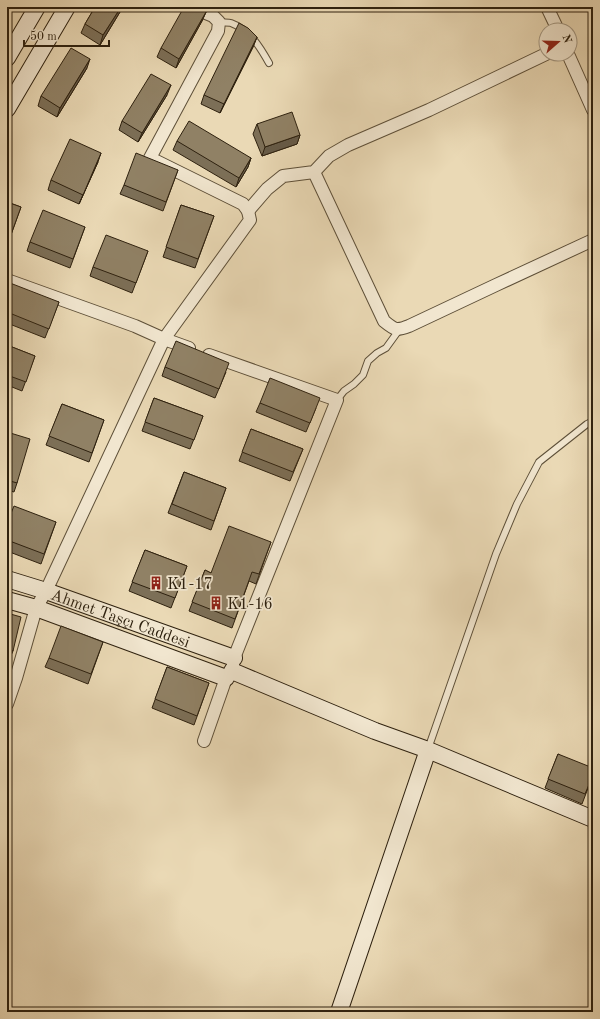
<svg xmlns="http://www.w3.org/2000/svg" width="600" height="1019" font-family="'Old Standard TT',serif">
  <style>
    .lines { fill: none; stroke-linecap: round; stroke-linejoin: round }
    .lane-casing { stroke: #5d4f38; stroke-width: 8 }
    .street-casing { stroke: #5d4f38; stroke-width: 14 }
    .secondary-casing { stroke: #2e210f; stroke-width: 18 }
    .lane { stroke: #f1e6cf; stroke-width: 6 }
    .street { stroke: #f1e6cf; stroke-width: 12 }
    .secondary { stroke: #f1e6cf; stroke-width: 16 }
    .wall { fill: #7c6f57; stroke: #2e210f }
    .shaded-wall { fill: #655a47; stroke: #2e210f }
    .building { fill: #908165; stroke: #2e210f }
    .labels { text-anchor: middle; stroke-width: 3.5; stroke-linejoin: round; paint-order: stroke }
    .poi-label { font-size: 16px; fill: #2e210f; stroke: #f1e6cf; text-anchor: start }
    .street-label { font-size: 16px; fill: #2e210f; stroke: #f1e6cf }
  </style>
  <rect width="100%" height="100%" fill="#ead9b5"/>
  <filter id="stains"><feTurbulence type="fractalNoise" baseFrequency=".005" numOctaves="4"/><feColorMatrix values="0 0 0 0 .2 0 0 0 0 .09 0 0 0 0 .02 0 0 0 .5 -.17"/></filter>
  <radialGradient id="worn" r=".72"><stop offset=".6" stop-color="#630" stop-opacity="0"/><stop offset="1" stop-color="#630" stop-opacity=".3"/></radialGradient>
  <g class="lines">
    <g class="lane-casing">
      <g id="lane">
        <path d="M219 22C222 23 228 22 231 23 250 30 260 47 269 63"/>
        <polyline points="337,400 344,391 354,384 363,375 368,361 377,353 386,348 399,330"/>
        <polyline points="428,749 496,554 517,504 539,462 587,424 593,421"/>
      </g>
    </g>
    <g class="street-casing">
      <g id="street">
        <polyline points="547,7 558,30"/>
        <polyline points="568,54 593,110"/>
        <path d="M314 172 384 321C395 330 396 331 409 326L496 285 593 240"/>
        <polyline points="248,211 267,189 283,176 314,172 329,156 348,145 429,110 546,54"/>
        <polyline points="7,280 135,326 164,339 189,348"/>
        <polyline points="7,704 16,678 36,608 46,591 164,339 250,220 248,211 243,204 150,158 218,31 219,22 213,16 191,7"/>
        <polyline points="204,741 226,678 232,671 234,658 337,400 209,355"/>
      </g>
    </g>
    <g class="secondary-casing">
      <g id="secondary">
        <polyline points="7,58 37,7"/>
        <polyline points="7,109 67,7"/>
        <path id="s1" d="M7 579 46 591 234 658"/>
        <polyline points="7,600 36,608 226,678"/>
        <polyline points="232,671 375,731 428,750 593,819"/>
        <polyline points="339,1012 428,750"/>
      </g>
    </g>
    <use href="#lane" class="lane"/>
    <use href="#street" class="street"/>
    <use href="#secondary" class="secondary"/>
  </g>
  <g class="wall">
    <polygon points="95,7 123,7 100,45 81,33 85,24"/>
    <polygon points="206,12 202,21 176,68 157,57 161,48"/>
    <polygon points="257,37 253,47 220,113 201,104 204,95"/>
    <polygon points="87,68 57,117 38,106 41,96"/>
    <polygon points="167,95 138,142 119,130 122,121"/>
    <polygon points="257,124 300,135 297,144 262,156 253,134"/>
    <polygon points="177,141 251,158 248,167 236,187 173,150"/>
    <polygon points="98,162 79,204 48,190 51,180"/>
    <polygon points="178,170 163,211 120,194 124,185"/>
    <polygon points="7,202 21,207 7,246"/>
    <polygon points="181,205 214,216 195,268 163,257"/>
    <polygon points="85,227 70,268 27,251 30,242"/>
    <polygon points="148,251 132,293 90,276 93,267"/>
    <polygon points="7,291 59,302 45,338 7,323"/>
    <polygon points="7,345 35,356 22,391 7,385"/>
    <polygon points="165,367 226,372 215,398 162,376"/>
    <polygon points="154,398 203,416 190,449 142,431"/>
    <polygon points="260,403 316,408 306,432 256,412"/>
    <polygon points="62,404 104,420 89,462 46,445"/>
    <polygon points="251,429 303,449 290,481 239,461"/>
    <polygon points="7,432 17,483 14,492 7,490"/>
    <polygon points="184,472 226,488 211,530 168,513"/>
    <polygon points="56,522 41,564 7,551 7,523"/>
    <polygon points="271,542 256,584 249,581 232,628 189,611 205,570 211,573"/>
    <polygon points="145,550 187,566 171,608 129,591"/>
    <polygon points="7,613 13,651 9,660 7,659"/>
    <polygon points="103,642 88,684 45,667 49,658"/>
    <polygon points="167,667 209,683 194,725 152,708"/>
    <polygon points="558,754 593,775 582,804 545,788"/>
  </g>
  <g class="shaded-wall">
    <polygon points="121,7 123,7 100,45 103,35"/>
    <polygon points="206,12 202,21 176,68 179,59"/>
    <polygon points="257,37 253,47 220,113 224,104"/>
    <polygon points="90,59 87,68 57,117 60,108"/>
    <polygon points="171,85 167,95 138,142 142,133"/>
    <polygon points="300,135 297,144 262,156 265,147"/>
    <polygon points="101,153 98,162 79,204 83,195"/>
    <polygon points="251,158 248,167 236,187 239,178"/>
  </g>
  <g class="building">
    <polygon points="95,7 121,7 103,35 85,24"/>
    <polygon points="184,7 197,7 206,12 179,59 161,48"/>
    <polygon points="239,23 248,28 257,37 224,104 204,95"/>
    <polygon points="71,48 90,59 60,108 41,96"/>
    <polygon points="151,74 171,85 142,133 122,121"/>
    <polygon points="292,112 300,135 265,147 257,124"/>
    <polygon points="189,121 251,158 239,178 177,141"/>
    <polygon points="70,139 101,153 83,195 51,180"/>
    <polygon points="136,153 178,170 166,202 124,185"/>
    <polygon points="7,202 21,207 9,240 7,239"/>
    <polygon points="181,205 214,216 198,259 166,247"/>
    <polygon points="43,210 85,227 73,259 30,242"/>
    <polygon points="106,235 148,251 136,283 93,267"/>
    <polygon points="10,283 59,302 49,329 7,312 7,291"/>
    <polygon points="176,341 229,363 219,389 165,367"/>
    <polygon points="7,345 35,356 26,382 7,375"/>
    <polygon points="270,378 320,398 310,423 260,403"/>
    <polygon points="154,398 203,416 194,440 145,422"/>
    <polygon points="62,404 104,420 92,453 49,436"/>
    <polygon points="251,429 303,449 293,472 242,452"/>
    <polygon points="7,432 30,439 17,483 7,480"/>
    <polygon points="184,472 226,488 214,521 172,504"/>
    <polygon points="14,506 56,522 44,554 7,540 7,523"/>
    <polygon points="229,526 271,542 259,574 252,572 235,619 192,602 205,570 211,573"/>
    <polygon points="145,550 187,566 175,598 132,582"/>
    <polygon points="7,613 21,617 13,651 7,649"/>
    <polygon points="61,626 103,642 91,674 49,658"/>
    <polygon points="167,667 209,683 197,716 155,699"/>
    <polygon points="558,754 593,768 593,775 585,794 548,779"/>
  </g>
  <defs>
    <g id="building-bare" transform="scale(1.08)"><path d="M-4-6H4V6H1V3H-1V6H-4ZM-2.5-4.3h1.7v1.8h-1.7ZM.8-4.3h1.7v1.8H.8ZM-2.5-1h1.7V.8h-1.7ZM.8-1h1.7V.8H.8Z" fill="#8f2418" stroke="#f1e6cf" stroke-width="2.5" paint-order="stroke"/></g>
  </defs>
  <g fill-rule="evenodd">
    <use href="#building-bare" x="156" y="583"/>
    <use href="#building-bare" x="216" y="603"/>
  </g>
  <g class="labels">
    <g class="poi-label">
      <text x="167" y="589">K1-17</text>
      <text x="227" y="609">K1-16</text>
    </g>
    <g class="street-label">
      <text dy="6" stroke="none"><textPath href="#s1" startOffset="120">Ahmet Taşçı Caddesi</textPath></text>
    </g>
  </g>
  <rect width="600" height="1019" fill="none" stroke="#ead9b5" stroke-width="24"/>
  <rect x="8" y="8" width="584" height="1003" fill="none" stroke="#2e210f" stroke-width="2"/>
  <rect x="12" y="12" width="576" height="995" fill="none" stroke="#2e210f"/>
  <g transform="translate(558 42) rotate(70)"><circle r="19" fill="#f1e6cf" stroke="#a39782"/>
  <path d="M0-3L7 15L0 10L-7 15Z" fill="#8f2418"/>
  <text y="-6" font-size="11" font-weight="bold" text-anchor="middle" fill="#2e210f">N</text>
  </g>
  <path d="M24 40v6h85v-6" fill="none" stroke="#2e210f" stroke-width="2"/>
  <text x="30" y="40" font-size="12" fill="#2e210f" stroke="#f1e6cf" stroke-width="3" paint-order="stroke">50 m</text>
  <rect width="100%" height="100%" filter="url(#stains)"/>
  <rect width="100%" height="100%" fill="url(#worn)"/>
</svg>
